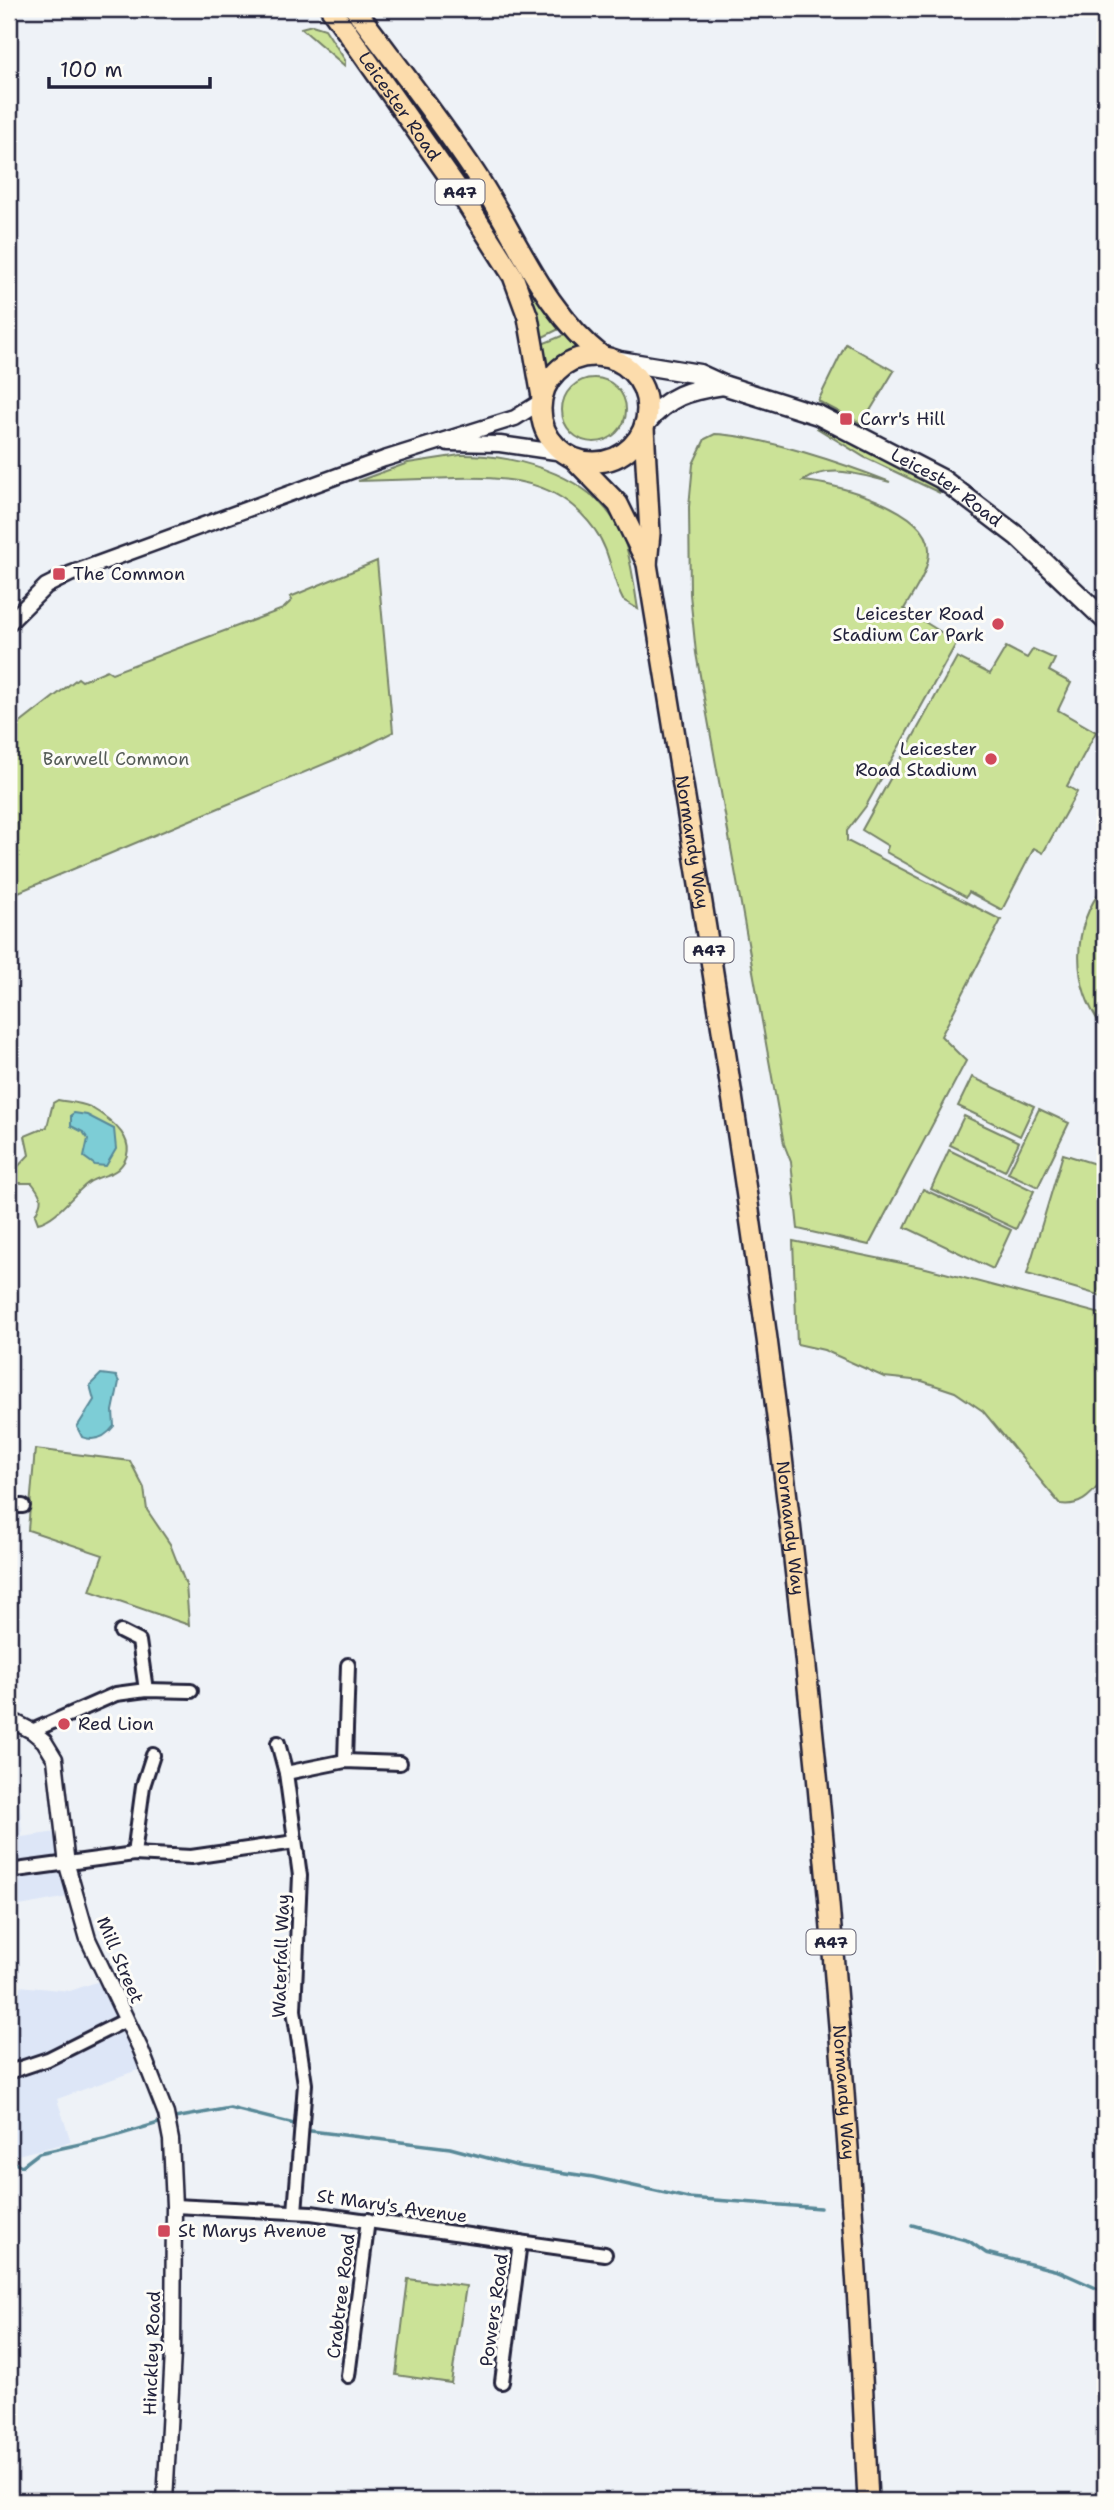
<svg xmlns="http://www.w3.org/2000/svg" width="1114" height="2510" font-family="'Shantell Sans',sans-serif">
  <style>
    .built { fill: #dde6f7 }
    .green { fill: #cbe297; stroke: #768269; stroke-width: 2 }
    .water { fill: #7dcdd6; stroke: #598998; stroke-width: 2 }
    .lines { fill: none; stroke-linecap: round; stroke-linejoin: round }
    .stream { stroke: #598998; stroke-width: 3.5 }
    .minor-casing { stroke: #22223b; stroke-width: 18 }
    .tertiary-casing { stroke: #22223b; stroke-width: 19 }
    .secondary-casing { stroke: #22223b; stroke-width: 23 }
    .primary-casing { stroke: #22223b; stroke-width: 24 }
    .minor { stroke: #fdfcf7; stroke-width: 12 }
    .tertiary { stroke: #fdfcf7; stroke-width: 14 }
    .secondary { stroke: #fdfcf7; stroke-width: 18 }
    .primary { stroke: #fcdcac; stroke-width: 19 }
    .poi-dot { fill: #d1495b; stroke: #fdfcf7; stroke-width: 2.5 }
    .labels { text-anchor: middle; stroke-width: 6; stroke-linejoin: round; paint-order: stroke }
    .shield { fill: #fdfcf7; stroke: #646373; stroke-width: 2 }
    .shield-label { font-size: 16px; font-weight: bold; fill: #22223b }
    .street-label { font-size: 18px; fill: #22223b; stroke: #fdfcf7 }
    .poi-label { font-size: 18px; fill: #22223b; stroke: #fdfcf7; text-anchor: start }
    .park-label { font-size: 18px; fill: #555c57; stroke: #fdfcf7 }
  </style>
  <rect width="100%" height="100%" fill="#eef2f7"/>
  <filter id="ink" filterUnits="userSpaceOnUse"><feTurbulence type="fractalNoise" baseFrequency=".0143" numOctaves="2"/><feDisplacementMap in="SourceGraphic" scale="14" xChannelSelector="R" yChannelSelector="G"/><feConvolveMatrix kernelMatrix="1 2 1 2 8 2 1 2 1" color-interpolation-filters="sRGB"/></filter>
  <g filter="url(#ink)">
    <g class="built">
      <polygon points="9,1802 20,1803 22,1837 70,1830 84,1894 9,1908"/>
      <polygon points="114,1976 157,2063 57,2099 71,2142 9,2157 9,1985 70,1991"/>
    </g>
    <g class="green">
      <polygon points="339,9 347,9 450,149 559,329 541,338"/>
      <polygon points="312,25 325,29 345,60 345,66 301,28"/>
      <polygon points="564,335 576,348 561,355 548,365 542,344"/>
      <polygon points="846,344 894,371 862,424 818,401"/>
      <circle cx="594" cy="410" r="32"/>
      <polygon points="818,425 931,482 940,493 864,457 817,428"/>
      <path d="M715 434C762 436 845 464 890 482 861 475 830 463 803 481 834 483 928 509 929 549 930 570 914 591 904 609L957 642 866 806 847 831V841L1001 920 941 1036 966 1061 869 1245 798 1229 791 1162 784 1144 696 653 690 594 689 507 693 464 705 439Z"/>
      <path d="M460 455C519 454 602 478 624 540 632 562 634 586 638 609L623 600C611 578 611 552 595 530 559 480 512 477 456 478 423 479 391 480 358 481L408 463Z"/>
      <polygon points="377,561 393,732 360,749 9,896 9,724 14,728 78,678 82,681 107,670 112,673 283,609 292,600 290,597"/>
      <polygon points="1006,647 1027,658 1033,649 1055,659 1049,671 1071,683 1058,710 1096,732 1067,786 1077,792 1043,853 1034,848 1002,910 969,892 966,897 886,852 888,846 862,830 957,657 990,674"/>
      <path d="M1105 885V1030C1071 988 1070 927 1105 885Z"/>
      <polygon points="972,1077 1034,1106 1020,1136 958,1106"/>
      <path d="M58 1100C68 1102 80 1102 90 1107 109 1118 145 1143 118 1169 110 1176 97 1176 88 1183 72 1195 58 1218 38 1223L35 1215C43 1200 43 1197 32 1183H15L9 1176 29 1155 25 1136 47 1127 53 1103Z"/>
      <polygon points="1039,1109 1069,1123 1038,1187 1008,1173"/>
      <polygon points="964,1116 1019,1142 1005,1171 950,1145"/>
      <polygon points="949,1150 1034,1191 1016,1229 931,1189"/>
      <polygon points="1063,1154 1105,1167 1105,1297 1027,1274"/>
      <polygon points="923,1189 1011,1230 993,1269 905,1227"/>
      <path d="M793 1241 926 1268 1105 1315V1478C1091 1494 1083 1507 1060 1504L983 1411 955 1392 922 1381 884 1377 824 1350 797 1344Z"/>
      <polygon points="35,1449 130,1461 144,1488 147,1510 170,1544 186,1585 189,1625 90,1591 103,1555 28,1530"/>
      <polygon points="408,2279 466,2286 451,2383 396,2375"/>
    </g>
    <g class="water">
      <polygon points="74,1113 87,1115 114,1129 116,1149 106,1166 95,1165 84,1157 88,1139 83,1132 71,1126 71,1115"/>
      <path d="M101 1374 116 1376 119 1382 113 1411 114 1426C105 1438 95 1442 82 1437L77 1427 94 1400 90 1385Z"/>
    </g>
    <g class="lines">
      <g class="stream">
        <polyline points="169,2119 230,2108 294,2124"/>
        <polyline points="311,2131 450,2148 518,2166 593,2177 688,2198 820,2208"/>
        <polyline points="9,2161 22,2166 39,2153 108,2138 162,2122"/>
        <polyline points="912,2225 969,2241 986,2253 1058,2271 1105,2292"/>
      </g>
      <g class="minor-casing">
        <g id="minor">
          <polyline points="9,1506 23,1506"/>
          <polyline points="121,1632 139,1641 146,1690"/>
          <polyline points="32,1731 116,1694 146,1690 191,1691"/>
          <polyline points="278,1743 286,1773 300,1876 294,2010 305,2084 295,2212"/>
          <polyline points="345,1761 348,1665"/>
          <polyline points="286,1773 345,1761 400,1763"/>
          <polyline points="134,1854 143,1786 153,1755"/>
          <polyline points="9,1871 134,1854 191,1857 295,1842"/>
          <polyline points="9,2072 48,2059 126,2020"/>
          <polyline points="174,2206 311,2213 605,2254"/>
          <polyline points="348,2376 368,2220"/>
          <polyline points="502,2382 520,2242"/>
        </g>
      </g>
      <g class="tertiary-casing">
        <g id="tertiary">
          <polyline points="448,443 500,444 563,453"/>
          <polyline points="9,623 46,586 70,574 384,459 515,418 542,401"/>
          <polyline points="9,1719 32,1731 44,1741 55,1759 67,1865 88,1939 141,2050 166,2114 171,2140 174,2206 173,2353 165,2501"/>
        </g>
      </g>
      <g class="secondary-casing">
        <g id="secondary">
          <path id="s1" d="M614 360 699 374 723 385 818 415 942 479 1017 536 1105 620"/>
          <path d="M646 423C668 396 689 390 723 385"/>
        </g>
      </g>
      <g class="primary-casing">
        <g id="primary">
          <path id="s2" d="M331 9 455 185 513 276 528 317 542 397"/>
          <path d="M355 9C395 63 438 117 475 173 517 236 542 310 603 357"/>
          <circle cx="594" cy="409" r="53"/>
          <path id="s3" d="M644 428 650 533 647 564C689 822 732 1080 767 1339 818 1724 851 2113 868 2501"/>
          <polyline points="575,460 618,504 647,563"/>
        </g>
      </g>
      <use href="#minor" class="minor"/>
      <use href="#tertiary" class="tertiary"/>
      <use href="#secondary" class="secondary"/>
      <use href="#primary" class="primary"/>
    </g>
  </g>
  <g class="poi-dot">
    <rect x="839" y="412" width="14" height="14" rx="3.5"/>
    <rect x="52" y="567" width="14" height="14" rx="3.5"/>
    <circle cx="998" cy="624" r="7"/>
    <circle cx="991" cy="759" r="7"/>
    <circle cx="64" cy="1724" r="7"/>
    <rect x="157" y="2224" width="14" height="14" rx="3.5"/>
  </g>
  <g class="labels">
    <g class="shield">
      <rect x="435.5" y="179.5" width="49" height="25" rx="5"/>
      <rect x="684.5" y="937.5" width="49" height="25" rx="5"/>
      <rect x="806.5" y="1929.5" width="49" height="25" rx="5"/>
    </g>
    <g class="shield-label">
      <text x="460" y="198">A47</text>
      <text x="709" y="956">A47</text>
      <text x="831" y="1948">A47</text>
    </g>
    <g class="street-label">
      <text dy="6" stroke="none"><textPath href="#s2" startOffset="119">Leicester Road</textPath></text>
      <text dy="6" stroke="none"><textPath href="#s1" startOffset="360">Leicester Road</textPath></text>
      <text dy="6" stroke="none"><textPath href="#s3" startOffset="418">Normandy Way</textPath></text>
      <text dy="6" stroke="none"><textPath href="#s3" startOffset="1111">Normandy Way</textPath></text>
      <text transform="translate(281 1956) rotate(-88)" y="6">Waterfall Way</text>
      <text transform="translate(120 1960) rotate(67)" y="6">Mill Street</text>
      <text dy="6" stroke="none"><textPath href="#s3" startOffset="1678">Normandy Way</textPath></text>
      <text transform="translate(392 2206) rotate(8)" y="6">St Mary's Avenue</text>
      <text transform="translate(341 2296) rotate(-83)" y="6">Crabtree Road</text>
      <text transform="translate(494 2310) rotate(-82)" y="6">Powers Road</text>
      <text transform="translate(152 2353) rotate(-88)" y="6">Hinckley Road</text>
    </g>
    <g class="poi-label">
      <text x="860" y="425">Carr's Hill</text>
      <text x="73" y="580">The Common</text>
      <text x="984" y="620" text-anchor="end">Leicester Road<tspan x="984" dy="21">Stadium Car Park</tspan></text>
      <text x="977" y="755" text-anchor="end">Leicester<tspan x="977" dy="21">Road Stadium</tspan></text>
      <text x="78" y="1730">Red Lion</text>
      <text x="178" y="2237">St Marys Avenue</text>
    </g>
    <g class="park-label">
      <text x="116" y="765">Barwell Common</text>
    </g>
  </g>
  <rect width="1114" height="2510" fill="none" stroke="#fdfcf7" stroke-width="35"/>
  <rect x="18" y="18" width="1079" height="2475" fill="none" stroke="#22223b" stroke-width="2.5" filter="url(#ink)"/>
  <path d="M49 77v10h161v-10" fill="none" stroke="#22223b" stroke-width="3.5"/>
  <text x="60" y="77" font-size="21" fill="#22223b" stroke="#fdfcf7" stroke-width="5" paint-order="stroke">100 m</text>
</svg>
